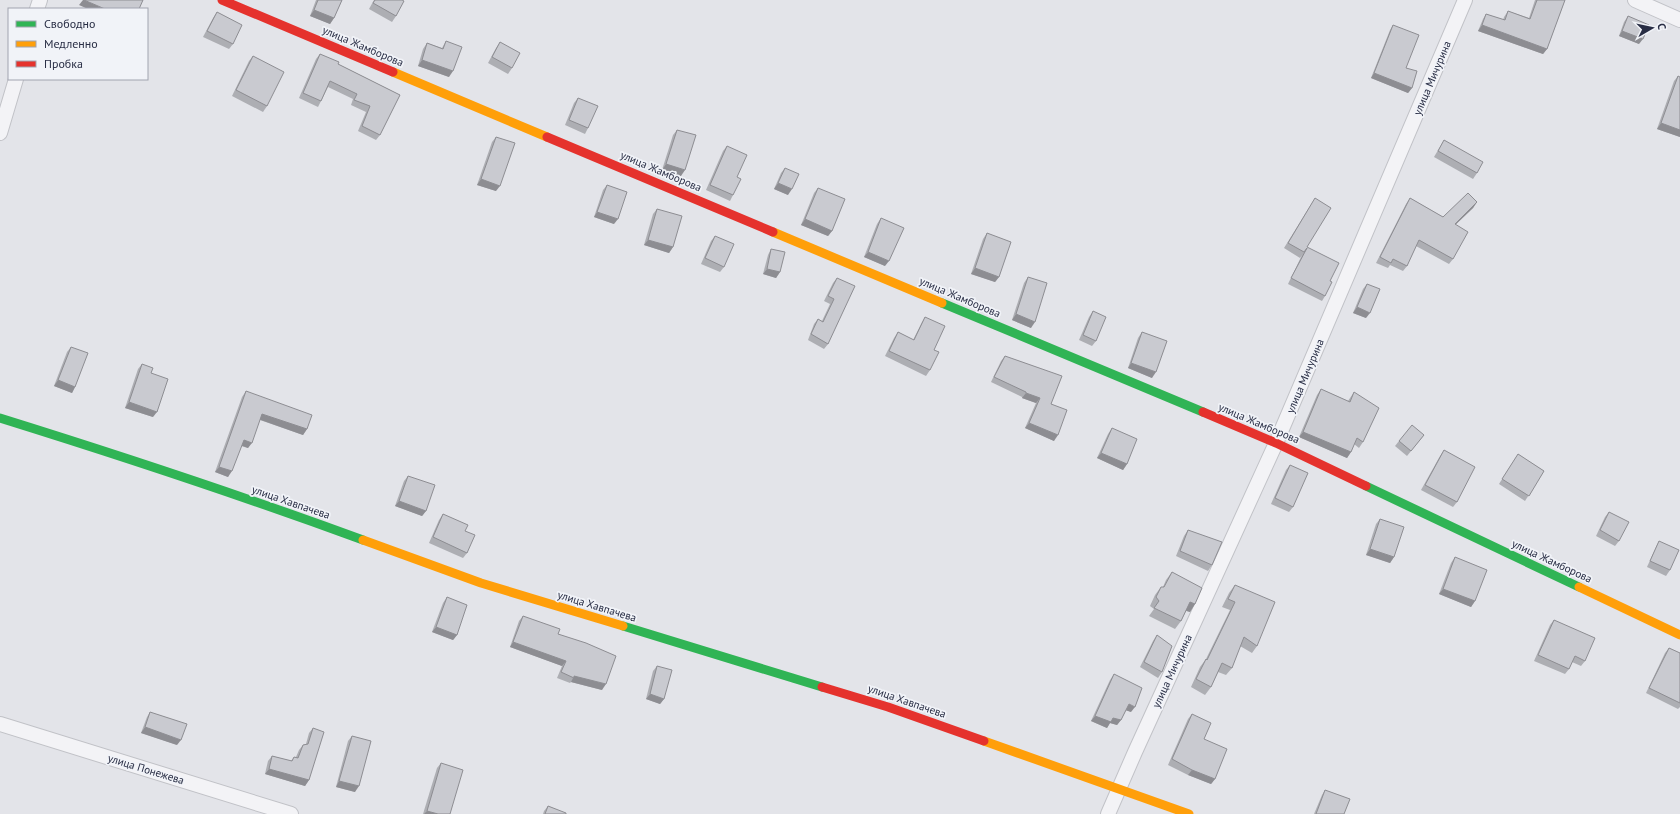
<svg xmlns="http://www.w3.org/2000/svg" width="1680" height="814" font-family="'PT Sans',sans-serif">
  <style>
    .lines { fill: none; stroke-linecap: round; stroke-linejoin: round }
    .street-casing { stroke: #c1c2c7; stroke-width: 16 }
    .street { stroke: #f3f3f6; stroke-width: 14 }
    .fast { stroke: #30b455; stroke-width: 9 }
    .slow { stroke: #ff9f0a; stroke-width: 9 }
    .jam { stroke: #e5322d; stroke-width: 9 }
    .wall { fill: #adaeb3 }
    .shaded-wall { fill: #8d8d92 }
    .building { fill: #c9cad0; stroke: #8d8d92 }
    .labels { text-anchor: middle; stroke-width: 3.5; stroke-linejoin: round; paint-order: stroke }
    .street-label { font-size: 11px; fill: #282d44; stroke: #f1f3f8 }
  </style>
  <rect width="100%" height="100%" fill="#e3e4e9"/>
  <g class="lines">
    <g class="street-casing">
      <g id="street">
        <polyline points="1635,0 1680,20"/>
        <polyline points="37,9 40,0"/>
        <polyline points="0,133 16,79"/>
        <polyline points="0,724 291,814"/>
        <polyline points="1108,814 1135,752 1276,443 1465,0"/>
      </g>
    </g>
    <use href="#street" class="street"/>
    <g class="fast">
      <polyline points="942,303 1203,412"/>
      <path d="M0 418C122 456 243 496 363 540"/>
      <polyline points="1366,486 1579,587"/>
      <polyline points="623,626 822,687"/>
    </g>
    <g class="slow">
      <polyline points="393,72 547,137"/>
      <polyline points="773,232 942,303"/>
      <polyline points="363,540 481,583 623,626"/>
      <polyline points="1579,587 1680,635"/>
      <polyline points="984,741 1189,814"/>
    </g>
    <g class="jam">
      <polyline points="222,0 393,72"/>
      <polyline points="547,137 773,232"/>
      <polyline points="1203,412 1276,443 1366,486"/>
      <polyline points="822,687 888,707 984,741"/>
    </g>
  </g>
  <g class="wall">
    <polygon points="316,0 342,0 334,18 330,24 310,16"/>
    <polygon points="374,0 402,0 396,16 392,22 369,9"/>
    <polygon points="1535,0 1565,0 1547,49 1543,54 1478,31 1483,19 1486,14 1503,20 1504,17 1508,11 1529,18"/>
    <polygon points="217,12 233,44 229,49 203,37 213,18"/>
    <polygon points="1628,16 1639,44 1619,36 1624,22"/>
    <polygon points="1393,25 1412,88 1408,93 1371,78 1390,30"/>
    <polygon points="446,41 449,77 418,66 423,49 427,43 442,48"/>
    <polygon points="500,42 512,68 508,74 488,63 496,48"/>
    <polygon points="320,54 338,64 400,95 380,135 376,140 358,131 366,112 351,105 353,99 328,87 318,107 299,98 316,59"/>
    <polygon points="253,56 267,106 263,112 232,96 249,61"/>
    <polygon points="1678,76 1680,137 1657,129 1674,81"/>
    <polygon points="578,98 588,128 585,134 565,125 574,103"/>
    <polygon points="677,130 681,176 662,170 673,135"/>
    <polygon points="496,137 496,191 477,185 492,142"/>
    <polygon points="1444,140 1477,173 1473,179 1434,157"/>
    <polygon points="727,146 737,177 733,195 730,201 706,190 723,151"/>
    <polygon points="785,168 788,195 774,189 781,173"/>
    <polygon points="607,185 614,224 594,217 603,190"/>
    <polygon points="818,188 832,231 828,236 801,225 814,193"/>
    <polygon points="1315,198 1307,247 1330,281 1325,296 1322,301 1288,284 1302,255 1300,258 1284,248"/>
    <polygon points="1410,198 1443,217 1477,202 1473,208 1456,224 1453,259 1449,264 1416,246 1407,266 1403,271 1390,265 1388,268 1376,263 1406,204"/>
    <polygon points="657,209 673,247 669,253 644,245 653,214"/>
    <polygon points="881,218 885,266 864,257 877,224"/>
    <polygon points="987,233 999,277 995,282 971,274 983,239"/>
    <polygon points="715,236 724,267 720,272 701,264 711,241"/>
    <polygon points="771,249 780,272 776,278 763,274 768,255"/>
    <polygon points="1028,277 1031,328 1012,320 1024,283"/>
    <polygon points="837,278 828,344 824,349 808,340 814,324 818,319 822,321 830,304 824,301 833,283"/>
    <polygon points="1367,284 1366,318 1353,313 1363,289"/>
    <polygon points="1093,311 1096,341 1092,346 1079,340 1089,317"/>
    <polygon points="925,317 934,350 930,370 926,376 885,356 894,338 898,332 913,340 922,322"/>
    <polygon points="1142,332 1152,378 1128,368 1138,338"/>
    <polygon points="71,347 75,387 72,393 54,386 67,352"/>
    <polygon points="1005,356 1051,404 1054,441 1025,428 1036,403 1022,398 1022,397 991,382 1001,361"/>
    <polygon points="142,364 151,373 153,417 125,408 138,369"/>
    <polygon points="1321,389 1348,401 1354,392 1363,442 1359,448 1354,444 1351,452 1347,458 1299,437 1317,395"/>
    <polygon points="246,391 307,429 303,435 260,420 248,448 241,446 228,477 215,472 242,397"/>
    <polygon points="1112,428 1127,464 1123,470 1097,458 1108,434"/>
    <polygon points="1424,435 1407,456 1395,446 1399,441"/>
    <polygon points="1444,450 1457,502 1453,507 1421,490 1440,456"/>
    <polygon points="1518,454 1544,471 1525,501 1499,484"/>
    <polygon points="1290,465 1293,507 1289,512 1271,504 1286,470"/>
    <polygon points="408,476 426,511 422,516 395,506 404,481"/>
    <polygon points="1609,512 1619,541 1615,546 1596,536 1605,517"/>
    <polygon points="443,514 465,531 467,553 463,558 429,543 439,520"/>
    <polygon points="1380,519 1394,557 1390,563 1366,555 1376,524"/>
    <polygon points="1188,530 1212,565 1208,571 1176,556 1184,536"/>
    <polygon points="1659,541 1670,570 1666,576 1647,567 1656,547"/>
    <polygon points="1455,557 1475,601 1471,607 1439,594 1451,563"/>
    <polygon points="1172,572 1195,604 1190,612 1186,611 1181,621 1175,629 1149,616 1154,609 1150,606 1155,595 1161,587 1163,587 1166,580"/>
    <polygon points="1235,585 1257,646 1252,653 1240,646 1232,668 1226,675 1218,672 1211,687 1205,695 1191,687 1200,667 1206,659 1230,610 1222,607 1229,593"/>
    <polygon points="447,597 457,635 453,640 432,632 443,603"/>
    <polygon points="523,616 558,634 602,690 571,682 570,683 557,678 562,666 510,647 519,621"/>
    <polygon points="1554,620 1585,661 1581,666 1572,662 1569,669 1565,674 1534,661 1550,625"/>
    <polygon points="1157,635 1162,672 1158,678 1140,667 1153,641"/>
    <polygon points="1669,648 1680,653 1680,707 1678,709 1646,693 1665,653"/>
    <polygon points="657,666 664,699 660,704 646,699 653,671"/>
    <polygon points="1114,674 1131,712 1126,710 1121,720 1117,725 1110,723 1107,728 1091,721 1110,680"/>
    <polygon points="150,712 177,745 141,733 147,717"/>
    <polygon points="1192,714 1204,739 1215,779 1211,784 1188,775 1168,765 1188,719"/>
    <polygon points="313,728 309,780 305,786 265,774 268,761 272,756 291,761 294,757 296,757 299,750 303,745 306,744 309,733"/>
    <polygon points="352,736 355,792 336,787 348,741"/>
    <polygon points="441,763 450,814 423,814 437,768"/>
    <polygon points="1325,790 1344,814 1314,814 1322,795"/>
    <polygon points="548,806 566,814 543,814 544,811"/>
  </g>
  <g class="shaded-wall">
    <polygon points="83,0 84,0 105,9 88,9 79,5"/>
    <polygon points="314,10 334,18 330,24 310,16"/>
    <polygon points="1482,25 1547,49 1543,54 1478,31"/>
    <polygon points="1622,31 1643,39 1639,44 1619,36"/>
    <polygon points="422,60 453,71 449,77 418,66"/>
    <polygon points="1374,73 1412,88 1408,93 1371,78"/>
    <polygon points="1661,123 1680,130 1680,137 1657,129"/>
    <polygon points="666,164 685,170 681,176 662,170"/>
    <polygon points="481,179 500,186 496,191 477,185"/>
    <polygon points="778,183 792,189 788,195 774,189"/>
    <polygon points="1477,202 1473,208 1451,229 1455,224"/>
    <polygon points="597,212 618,219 614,224 594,217"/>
    <polygon points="805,219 832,231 828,236 801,225"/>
    <polygon points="648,240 673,247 669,253 644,245"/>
    <polygon points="868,252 889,261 885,266 864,257"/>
    <polygon points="975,268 999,277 995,282 971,274"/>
    <polygon points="767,269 780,272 776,278 763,274"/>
    <polygon points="1357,307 1370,313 1366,318 1353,313"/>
    <polygon points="1016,314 1035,322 1031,328 1012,320"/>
    <polygon points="1131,363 1156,372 1152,378 1128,368"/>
    <polygon points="58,380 75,387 72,393 54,386"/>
    <polygon points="1026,393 1040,398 1036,403 1022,398"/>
    <polygon points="129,402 157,412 153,417 125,408"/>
    <polygon points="262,414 307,429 303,435 258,419"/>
    <polygon points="1029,423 1058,435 1054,441 1025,428"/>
    <polygon points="1303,432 1351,452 1347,458 1299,437"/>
    <polygon points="244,440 252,443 248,448 240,445"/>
    <polygon points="1101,453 1127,464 1123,470 1097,458"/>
    <polygon points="219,467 232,471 228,477 215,472"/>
    <polygon points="399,501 426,511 422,516 395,506"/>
    <polygon points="1370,549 1394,557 1390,563 1366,555"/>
    <polygon points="1443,589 1475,601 1471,607 1439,594"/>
    <polygon points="1190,602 1195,604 1190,612 1184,610"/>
    <polygon points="436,627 457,635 453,640 432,632"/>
    <polygon points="513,642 566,661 562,666 510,647"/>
    <polygon points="574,676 606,684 602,690 571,682"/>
    <polygon points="650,694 664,699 660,704 646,699"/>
    <polygon points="1129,704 1135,707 1131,712 1125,710"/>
    <polygon points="1095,716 1113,718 1121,720 1117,725 1110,723 1107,728 1091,721"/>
    <polygon points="145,727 181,740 177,745 141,733"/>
    <polygon points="269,769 309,780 305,786 265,774"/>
    <polygon points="1192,770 1215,779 1211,784 1188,775"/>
    <polygon points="339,781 359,786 355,792 336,787"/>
    <polygon points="427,811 438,814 424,814"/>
  </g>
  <g class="building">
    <polygon points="84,0 143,0 139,9 105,9"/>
    <polygon points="318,0 342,0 334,18 314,10"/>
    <polygon points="375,0 402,0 404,1 396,16 373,3"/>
    <polygon points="1537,0 1565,0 1547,49 1482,25 1486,14 1505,20 1508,11 1530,19"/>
    <polygon points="217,12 242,25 233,44 207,31"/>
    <polygon points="1628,16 1649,25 1643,39 1622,31"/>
    <polygon points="1393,25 1419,35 1406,68 1417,71 1412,88 1374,73"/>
    <polygon points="446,41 462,47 453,71 422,60 427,43 443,49"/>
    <polygon points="500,42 520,53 512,68 492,57"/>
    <polygon points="320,54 339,62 338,64 400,95 380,135 362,126 370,106 354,100 357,94 330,81 321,101 303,93"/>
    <polygon points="253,56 284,72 267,106 236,90"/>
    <polygon points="1678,76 1680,77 1680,130 1661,123"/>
    <polygon points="578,98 598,106 588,128 569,120"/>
    <polygon points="677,130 696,135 685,170 666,164"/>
    <polygon points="496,137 515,143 500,186 481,179"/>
    <polygon points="1444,140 1483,162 1477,173 1438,151"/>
    <polygon points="727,146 747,155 737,177 741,179 733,195 710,185"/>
    <polygon points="785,168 799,174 792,189 778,183"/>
    <polygon points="607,185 627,192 618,219 597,212"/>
    <polygon points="818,188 845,199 832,231 805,219"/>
    <polygon points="1468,193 1477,202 1455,224 1468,232 1453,259 1419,240 1407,266 1393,259 1391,263 1380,257 1410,198 1443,217"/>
    <polygon points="1315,198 1331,208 1307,247 1339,263 1330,281 1332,282 1325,296 1291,278 1307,248 1304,252 1288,243"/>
    <polygon points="657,209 682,216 673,247 648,240"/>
    <polygon points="881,218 904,228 889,261 868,252"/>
    <polygon points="987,233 1011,242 999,277 975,268"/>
    <polygon points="715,236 734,244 724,267 705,258"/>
    <polygon points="771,249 785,252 780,272 767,269"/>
    <polygon points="1028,277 1047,283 1035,322 1016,314"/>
    <polygon points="837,278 855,286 828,344 811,334 818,319 823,322 834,299 828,296"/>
    <polygon points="1367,284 1380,289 1370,313 1357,307"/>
    <polygon points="1093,311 1106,317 1096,341 1083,335"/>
    <polygon points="925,317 945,326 934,350 939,352 930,370 889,351 898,332 914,340"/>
    <polygon points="1142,332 1167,341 1156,372 1131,363"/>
    <polygon points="71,347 88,353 75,387 58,380"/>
    <polygon points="1005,356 1062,376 1051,404 1067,410 1058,435 1029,423 1040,398 1026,393 1026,392 994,377"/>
    <polygon points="142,364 153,368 151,373 168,379 157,412 129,402"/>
    <polygon points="1321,389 1350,402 1354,392 1379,408 1363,442 1357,438 1351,452 1303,432"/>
    <polygon points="246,391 312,415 307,429 262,414 252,443 244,440 232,471 219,467"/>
    <polygon points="1412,425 1424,435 1411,451 1399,441"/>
    <polygon points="1112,428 1137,439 1127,464 1101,453"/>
    <polygon points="1444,450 1475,467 1457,502 1425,485"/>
    <polygon points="1518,454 1544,471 1529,496 1502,479"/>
    <polygon points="1290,465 1308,473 1293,507 1275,498"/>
    <polygon points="408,476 435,485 426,511 399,501"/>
    <polygon points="1609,512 1629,522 1619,541 1600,530"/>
    <polygon points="443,514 468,525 465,531 475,535 467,553 433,537"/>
    <polygon points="1380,519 1404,527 1394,557 1370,549"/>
    <polygon points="1188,530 1222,542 1212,565 1180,551"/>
    <polygon points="1659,541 1679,550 1670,570 1650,561"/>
    <polygon points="1455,557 1487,570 1475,601 1443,589"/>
    <polygon points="1172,572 1202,588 1195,604 1190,602 1181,621 1154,608 1159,601 1156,597 1161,587 1164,587"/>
    <polygon points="1235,585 1275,602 1257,646 1244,637 1232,668 1222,663 1211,687 1196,679 1206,659 1207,660 1235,602 1228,599"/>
    <polygon points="447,597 467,605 457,635 436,627"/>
    <polygon points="523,616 560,629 558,634 586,643 616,656 606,684 574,676 574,678 561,672 566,661 513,642"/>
    <polygon points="1554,620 1595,638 1585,661 1575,656 1569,669 1538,655"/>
    <polygon points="1157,635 1172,646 1162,672 1144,662"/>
    <polygon points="1669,648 1680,653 1680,703 1649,688"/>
    <polygon points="657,666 672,670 664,699 650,694"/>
    <polygon points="1114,674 1142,688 1135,707 1129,704 1121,720 1113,718 1111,722 1095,716"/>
    <polygon points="150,712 187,724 181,740 145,727"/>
    <polygon points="1192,714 1211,723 1204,739 1227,749 1215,779 1192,770 1172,759"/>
    <polygon points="313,728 324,732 309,780 269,769 272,756 292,761 294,757 298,758 303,745 308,744"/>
    <polygon points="352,736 371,741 359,786 339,781"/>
    <polygon points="441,763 463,770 450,814 438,814 427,811"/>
    <polygon points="1325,790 1350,799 1344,814 1316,814"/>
    <polygon points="548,806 566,813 566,814 545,814"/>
  </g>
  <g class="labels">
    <g class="street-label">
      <text transform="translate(363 46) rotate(23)" y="4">улица Жамборова</text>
      <text transform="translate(1432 78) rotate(-67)" y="4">улица Мичурина</text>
      <text transform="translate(661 171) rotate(23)" y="4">улица Жамборова</text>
      <text transform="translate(960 297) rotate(23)" y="4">улица Жамборова</text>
      <text transform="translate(1305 376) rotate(-67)" y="4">улица Мичурина</text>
      <text transform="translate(1259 423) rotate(23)" y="4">улица Жамборова</text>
      <text transform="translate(291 502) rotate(19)" y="4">улица Хавпачева</text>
      <text transform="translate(1552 561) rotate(25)" y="4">улица Жамборова</text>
      <text transform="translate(597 606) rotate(17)" y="4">улица Хавпачева</text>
      <text transform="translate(1172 671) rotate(-65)" y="4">улица Мичурина</text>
      <text transform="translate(907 701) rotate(19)" y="4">улица Хавпачева</text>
      <text transform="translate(146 769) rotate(17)" y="4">улица Понежева</text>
    </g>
  </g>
  <rect x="8" y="8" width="140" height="72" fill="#f1f3f8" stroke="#a1a4b0"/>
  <rect x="16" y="21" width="20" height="6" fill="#30b455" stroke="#a1a4b0"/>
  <text x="44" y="28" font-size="12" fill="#282d44">Свободно</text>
  <rect x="16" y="41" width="20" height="6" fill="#ff9f0a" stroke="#a1a4b0"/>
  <text x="44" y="48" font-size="12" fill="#282d44">Медленно</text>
  <rect x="16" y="61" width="20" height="6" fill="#e5322d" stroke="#a1a4b0"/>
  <text x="44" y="68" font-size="12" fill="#282d44">Пробка</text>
  <g transform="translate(1652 28) rotate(81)" stroke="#f1f3f8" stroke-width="3" paint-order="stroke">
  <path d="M0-3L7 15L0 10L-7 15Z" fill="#282d44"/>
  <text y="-6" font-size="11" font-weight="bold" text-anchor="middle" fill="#282d44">С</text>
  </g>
</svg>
